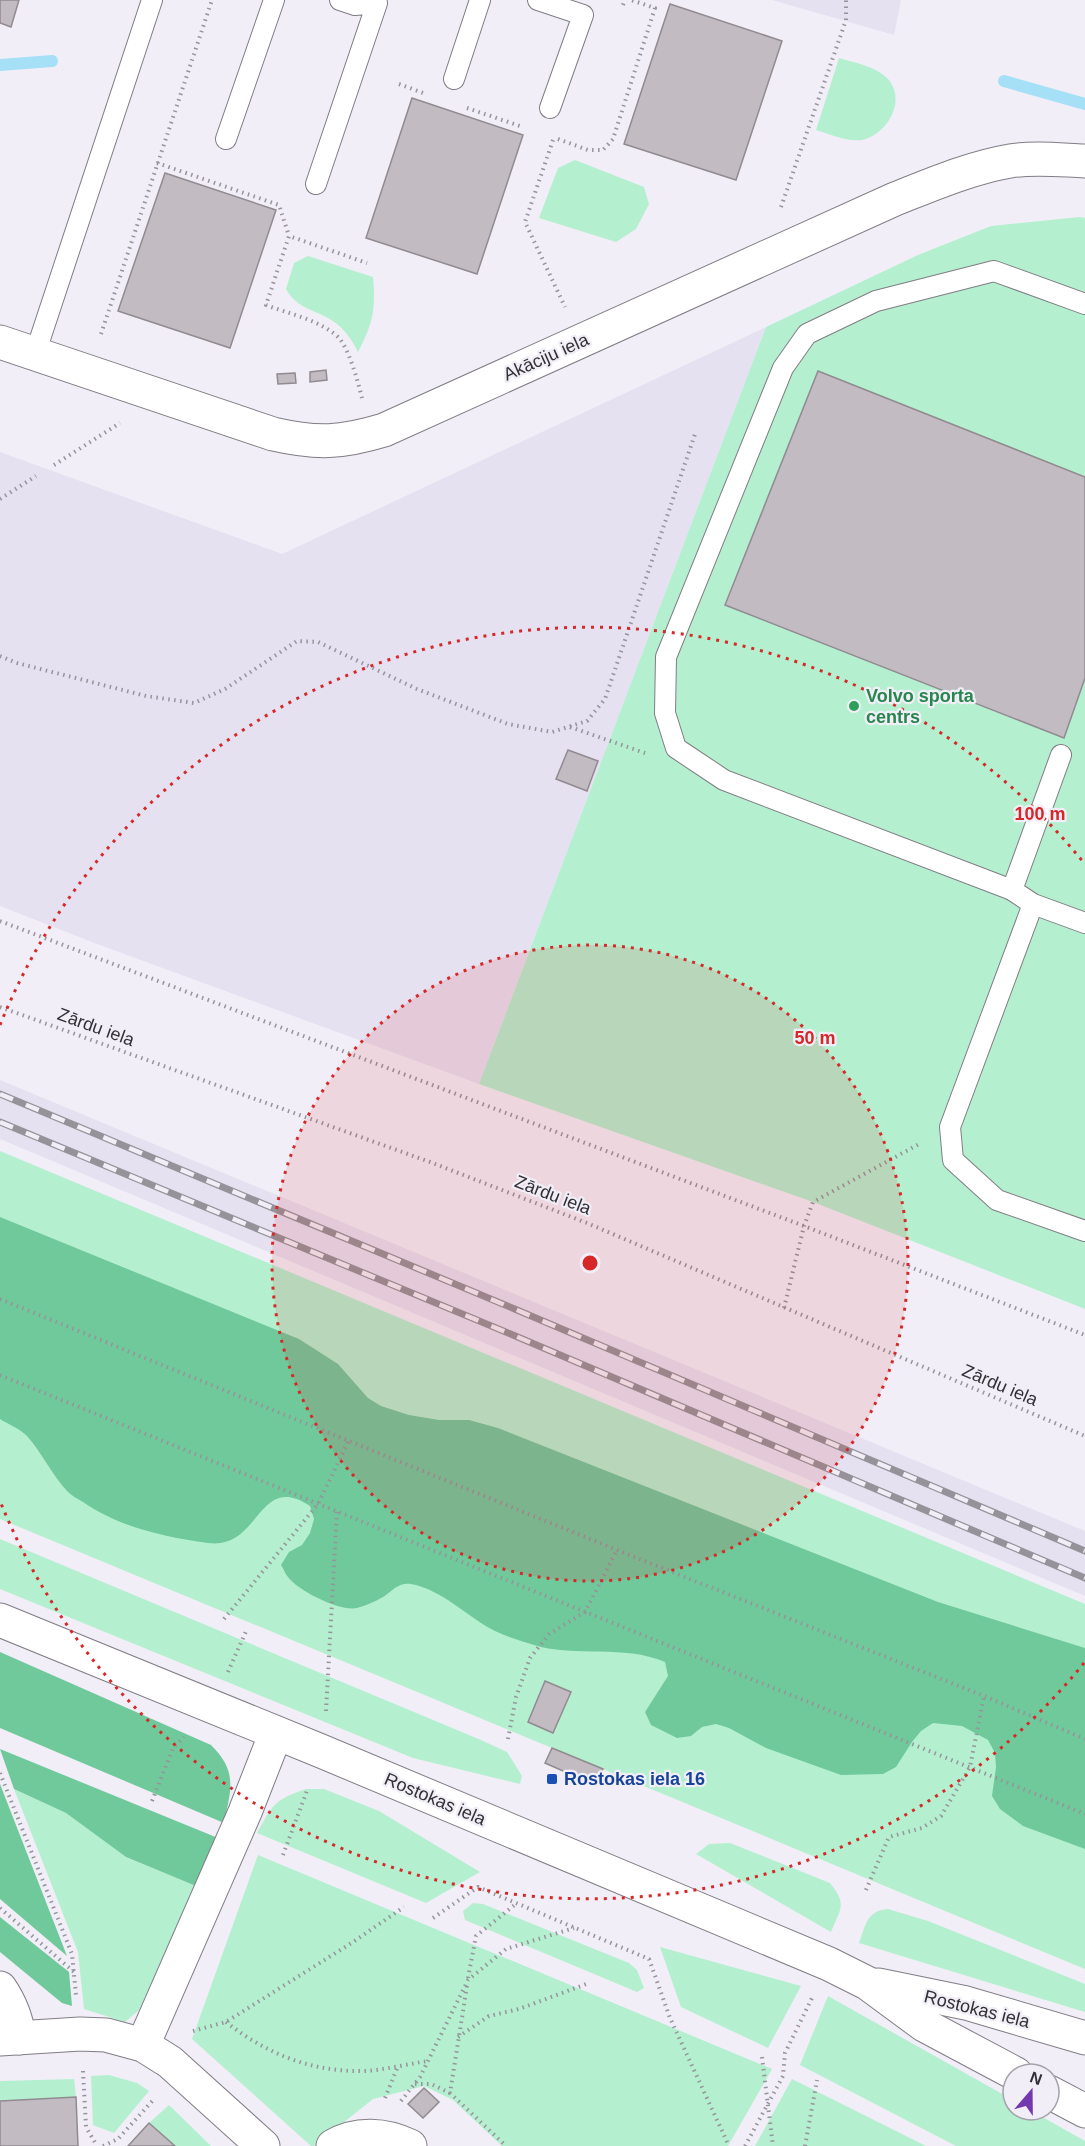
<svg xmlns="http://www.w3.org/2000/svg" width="1085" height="2146" font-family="Arial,sans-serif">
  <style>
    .built { fill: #e6e1f1 }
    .green { fill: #b4f0cf; fill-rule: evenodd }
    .forest { fill: #70c99b }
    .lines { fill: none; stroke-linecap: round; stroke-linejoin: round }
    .stream { stroke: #a6e0f6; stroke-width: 12 }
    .building { fill: #c2bbc2; stroke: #918a90; stroke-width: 1.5 }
    .service-casing { stroke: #807d85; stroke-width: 22 }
    .minor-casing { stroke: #807d85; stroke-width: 35 }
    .tertiary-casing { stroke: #807d85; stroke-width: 35 }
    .path { stroke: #96949b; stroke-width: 4; stroke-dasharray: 1.5 4.5; stroke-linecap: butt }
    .service { stroke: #fff; stroke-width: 20 }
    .minor { stroke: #fff; stroke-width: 33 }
    .tertiary { stroke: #fff; stroke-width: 33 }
    .rail-casing { stroke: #959399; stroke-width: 7 }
    .rail { stroke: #f1eef7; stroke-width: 4.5; stroke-dasharray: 14; stroke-linecap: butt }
    .ring { fill: none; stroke: #d62828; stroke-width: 3; stroke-dasharray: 3 6 }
    .leisure-dot { fill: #2e9e5b; stroke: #f1eef7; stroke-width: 2 }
    .transit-dot { fill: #1a4fb4; stroke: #f1eef7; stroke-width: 2 }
    .labels { text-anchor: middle; stroke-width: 4.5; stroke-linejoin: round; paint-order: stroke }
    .street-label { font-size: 18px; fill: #323135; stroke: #f1eef7 }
    .leisure-label { font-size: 18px; font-weight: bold; fill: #27864d; stroke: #f1eef7; text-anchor: start }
    .transit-label { font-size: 18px; font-weight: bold; fill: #164399; stroke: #f1eef7; text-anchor: start }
    .centre { fill: #d62828; stroke: #f1eef7; stroke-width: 3 }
    .ring-label { font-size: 18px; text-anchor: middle; font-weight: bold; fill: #d62828; stroke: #f1eef7; stroke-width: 4.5; stroke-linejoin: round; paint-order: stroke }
  </style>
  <rect width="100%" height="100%" fill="#f1eef7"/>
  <g class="built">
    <polygon points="772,0 901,0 894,35"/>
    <polygon points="766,327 479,1084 97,944 0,906 0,452 282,554"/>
    <polygon points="0,1080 1085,1531 1085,1596 0,1139"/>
  </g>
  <g class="green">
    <path d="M839 58C855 63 875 66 887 78 908 100 887 135 862 140 847 142 829 134 816 130Z"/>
    <polygon points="575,160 644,187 649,204 636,229 616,242 539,218 558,168"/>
    <polygon points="1079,217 1085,218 1085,1309 813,1202 479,1084 766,327 918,255 991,226"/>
    <path d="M308 256 373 277C376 308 373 324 358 352 353 342 346 331 337 324 319 309 299 312 286 289L294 263Z"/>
    <path d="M0 1151 1085 1604V1969L0 1519ZM545 1681 570 1692 553 1732 528 1722Z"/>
    <polygon points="0,1539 481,1740 507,1752 522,1776 520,1784 413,1758 0,1589"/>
    <polygon points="14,1789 66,1813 126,1857 196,1886 139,2010 125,2022 84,2009 78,1952"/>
    <path d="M306 1789H324L379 1811 480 1872 426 1903 257 1833C273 1805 273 1800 306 1789Z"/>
    <path d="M730 1843 830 1883C848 1905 840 1909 831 1932L696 1854 709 1844Z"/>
    <polygon points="258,1855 772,2069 728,2146 502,2146 453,2100 424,2086 373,2099 314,2146 311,2146 192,2039"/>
    <polygon points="473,1903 483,1904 629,1963 637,1970 644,1988 637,1992 465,1920 463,1911"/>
    <path d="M888 1909 928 1921 1085 1984V2012L859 1943C866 1925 866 1911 888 1909Z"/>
    <polygon points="660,1947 801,1986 768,2048 681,2007"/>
    <polygon points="828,1996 1013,2100 1013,2110 1030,2110 1085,2141 1085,2146 956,2146 800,2065"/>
    <polygon points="109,2075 137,2083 149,2091 114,2133 93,2125 91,2076"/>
    <polygon points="74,2079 76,2097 0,2101 0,2081"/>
    <polygon points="792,2079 926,2146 755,2146"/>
    <polygon points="169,2105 211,2146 175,2146 149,2123"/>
  </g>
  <g class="forest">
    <path d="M0 1217 299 1339 338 1364 368 1398 381 1406 409 1415 439 1420H469L498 1428 938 1602 1085 1648V1849L1023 1826 1000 1809 992 1796 996 1767 995 1753 988 1740 962 1726 933 1723 921 1731 912 1742 896 1767 883 1774 841 1775 766 1748 729 1728 716 1724 702 1727 691 1736 677 1738 651 1725 645 1712 668 1676 665 1662C623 1644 576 1658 534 1645 521 1641 507 1637 495 1631 467 1617 443 1590 411 1584 399 1582 392 1591 383 1597 376 1601 365 1606 357 1608 341 1612 298 1591 288 1577 285 1574 284 1569 281 1565L289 1552 302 1545 310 1533 314 1519 310 1506C257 1471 261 1550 208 1543 164 1537 119 1527 83 1502 78 1499 72 1496 68 1492 52 1475 42 1453 27 1436 20 1429 8 1424 0 1419Z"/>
    <path d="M0 1652 211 1745C238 1772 231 1789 224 1823L0 1728Z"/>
    <polygon points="0,1749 218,1838 196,1886 126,1857 66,1813 14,1789"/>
    <polygon points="0,1784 67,1956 0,1899"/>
    <polygon points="0,1917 69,1972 72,2006 62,2003 0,1952"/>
  </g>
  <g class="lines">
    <g class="stream">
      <polyline points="0,65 52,61"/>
      <polyline points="1004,81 1085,104"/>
    </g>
  </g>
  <g class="building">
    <polygon points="0,0 19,0 11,27 0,23"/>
    <polygon points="670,4 782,41 736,180 624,144"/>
    <polygon points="412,98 523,135 477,274 366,238"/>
    <polygon points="165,173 276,210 230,348 118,311"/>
    <polygon points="326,370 327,380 310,382 310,372"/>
    <polygon points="818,371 1085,477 1085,678 1064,738 725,605"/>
    <polygon points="295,373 296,383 278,384 277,374"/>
    <polygon points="568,750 598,761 587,791 556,779"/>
    <polygon points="545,1681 571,1692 553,1733 528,1722"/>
    <polygon points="552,1748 603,1769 595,1785 545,1763"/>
    <polygon points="424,2088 439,2102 423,2118 408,2104"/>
    <polygon points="76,2097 78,2146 0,2146 0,2101"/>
    <polygon points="149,2123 175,2146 128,2146"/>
  </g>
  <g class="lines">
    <g class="service-casing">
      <g id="service">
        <polyline points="538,0 583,15 550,108"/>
        <polyline points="454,79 480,0"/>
        <polyline points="226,139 274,0"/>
        <polyline points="316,184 377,3 355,5 340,0"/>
        <polyline points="35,354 152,0"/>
        <polyline points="1061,755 1012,890 1033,904 1085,923"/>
        <polyline points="1012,890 724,780 676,748 665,713 666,657 783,368 807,334 876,301 994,271 1085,304"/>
        <polyline points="1033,904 950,1127 953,1160 997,1200 1085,1231"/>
      </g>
    </g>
    <g class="minor-casing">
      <g id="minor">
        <path d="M0 342 273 434C317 444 341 443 384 430L895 199C933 184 970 168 1010 161 1035 157 1060 160 1085 161"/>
        <path d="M0 1988C11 2004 17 2019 19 2038"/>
        <polyline points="0,2039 80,2034 106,2035 143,2045 170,2062 263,2146"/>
        <polyline points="143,2045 245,1812 276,1733"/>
        <path d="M333 2146C357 2132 385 2134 410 2146"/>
      </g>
    </g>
    <g class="tertiary-casing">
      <g id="tertiary">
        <polyline points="0,1620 321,1751 829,1964 867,1983 924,2025 1016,2074"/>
        <polyline points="878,1985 966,2003 1085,2038"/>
        <polyline points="1049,2092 1085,2111"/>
      </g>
    </g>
    <g class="path">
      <polyline points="623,5 625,0"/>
      <polyline points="399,84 426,94"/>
      <polyline points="467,108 523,127"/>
      <polyline points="558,139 588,150 603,150 613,139 655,8 631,0"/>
      <polyline points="553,140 525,222 565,307"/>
      <polyline points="157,163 279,205 289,236"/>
      <polyline points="781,207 846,20 846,0"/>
      <polyline points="101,334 212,0"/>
      <path d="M362 398C358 382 349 348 338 337 320 320 289 314 266 305L289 236 367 263"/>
      <polyline points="54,465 120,423"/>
      <polyline points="0,499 36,476"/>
      <polyline points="0,656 17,663 146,696 194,703 225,689 297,641 318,642 417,689 508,724 552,732 587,721 605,699 695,434"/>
      <polyline points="570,727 645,753"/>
      <polyline points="0,921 804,1226 1085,1335"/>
      <polyline points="0,1007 430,1162 587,1223 1085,1436"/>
      <polyline points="0,1299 617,1550 984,1696 1085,1739"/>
      <polyline points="784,1308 804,1226 813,1202 921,1143"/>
      <polyline points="0,1375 1085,1814"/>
      <polyline points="224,1619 318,1504 349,1440"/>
      <polyline points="228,1672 247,1629"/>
      <polyline points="326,1711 337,1511"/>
      <polyline points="508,1739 516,1697 530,1658 549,1634 585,1612 617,1550"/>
      <polyline points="0,1773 72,1954 76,1995"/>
      <polyline points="152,1801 173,1748 184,1737"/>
      <polyline points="283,1855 308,1788"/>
      <polyline points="866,1890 889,1837 922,1828 941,1816 970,1767 984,1696"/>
      <polyline points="0,1908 74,1972"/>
      <polyline points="433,1918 478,1887 649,1959 670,2018 729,2146"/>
      <polyline points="468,1978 476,1936 517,1903"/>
      <polyline points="467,1986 450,2093 506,2146"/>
      <path d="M226 2022C267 2054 311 2072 364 2071 385 2070 407 2064 428 2061"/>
      <polyline points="193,2031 226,2022 353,1942 404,1907"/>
      <polyline points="458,2037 489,2016 519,2009 589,1983"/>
      <polyline points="762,2057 773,2146"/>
      <polyline points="83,2071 86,2127 97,2146"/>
      <polyline points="415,2084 431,2084 450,2093"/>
      <polyline points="385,2098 398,2066"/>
      <polyline points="401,2101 420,2077 468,1980 506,1949 574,1928"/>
      <polyline points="103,2146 118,2139 155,2098"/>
      <polyline points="745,2146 783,2076 785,2053 812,1998"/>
      <polyline points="805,2146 817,2080"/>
    </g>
    <use href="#service" class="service"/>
    <use href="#minor" class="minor"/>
    <use href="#tertiary" class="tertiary"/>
    <g class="rail-casing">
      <g id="rail">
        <polyline points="0,1094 517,1310 1085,1551"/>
        <polyline points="0,1122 513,1335 1085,1578"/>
      </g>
    </g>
    <use href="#rail" class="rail"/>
  </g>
  <circle cx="590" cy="1263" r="318" fill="#d62828" fill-opacity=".12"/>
  <g class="ring">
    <circle cx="590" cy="1263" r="318"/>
    <path d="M1084 1663A636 636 0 0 1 0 1501M0 1025A636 636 0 0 1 1084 863"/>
  </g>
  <circle class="leisure-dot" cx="854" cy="706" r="6"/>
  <rect class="transit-dot" x="546" y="1773" width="12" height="12" rx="3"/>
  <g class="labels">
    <g class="street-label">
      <text transform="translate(546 357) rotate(-24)" y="6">Akāciju iela</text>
      <text transform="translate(96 1027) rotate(20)" y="6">Zārdu iela</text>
      <text transform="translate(553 1195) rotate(21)" y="6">Zārdu iela</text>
      <text transform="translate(1000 1385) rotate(23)" y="6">Zārdu iela</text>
      <text transform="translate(435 1799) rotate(23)" y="6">Rostokas iela</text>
      <text transform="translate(977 2009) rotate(14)" y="6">Rostokas iela</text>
    </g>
    <g class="leisure-label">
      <text x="866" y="702">Volvo sporta<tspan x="866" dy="21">centrs</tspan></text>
    </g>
    <g class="transit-label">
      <text x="564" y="1785">Rostokas iela 16</text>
    </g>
  </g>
  <circle cx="590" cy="1263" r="9" class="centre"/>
  <g class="ring-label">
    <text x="1040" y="820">100 m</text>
    <text x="815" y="1044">50 m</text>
  </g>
  <g transform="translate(1031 2092) rotate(20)"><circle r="28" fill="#f1eef7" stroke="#a5a2a9" stroke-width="1.5"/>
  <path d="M0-4.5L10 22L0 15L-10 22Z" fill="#7439af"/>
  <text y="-9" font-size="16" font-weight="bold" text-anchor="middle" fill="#323135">N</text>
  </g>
</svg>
